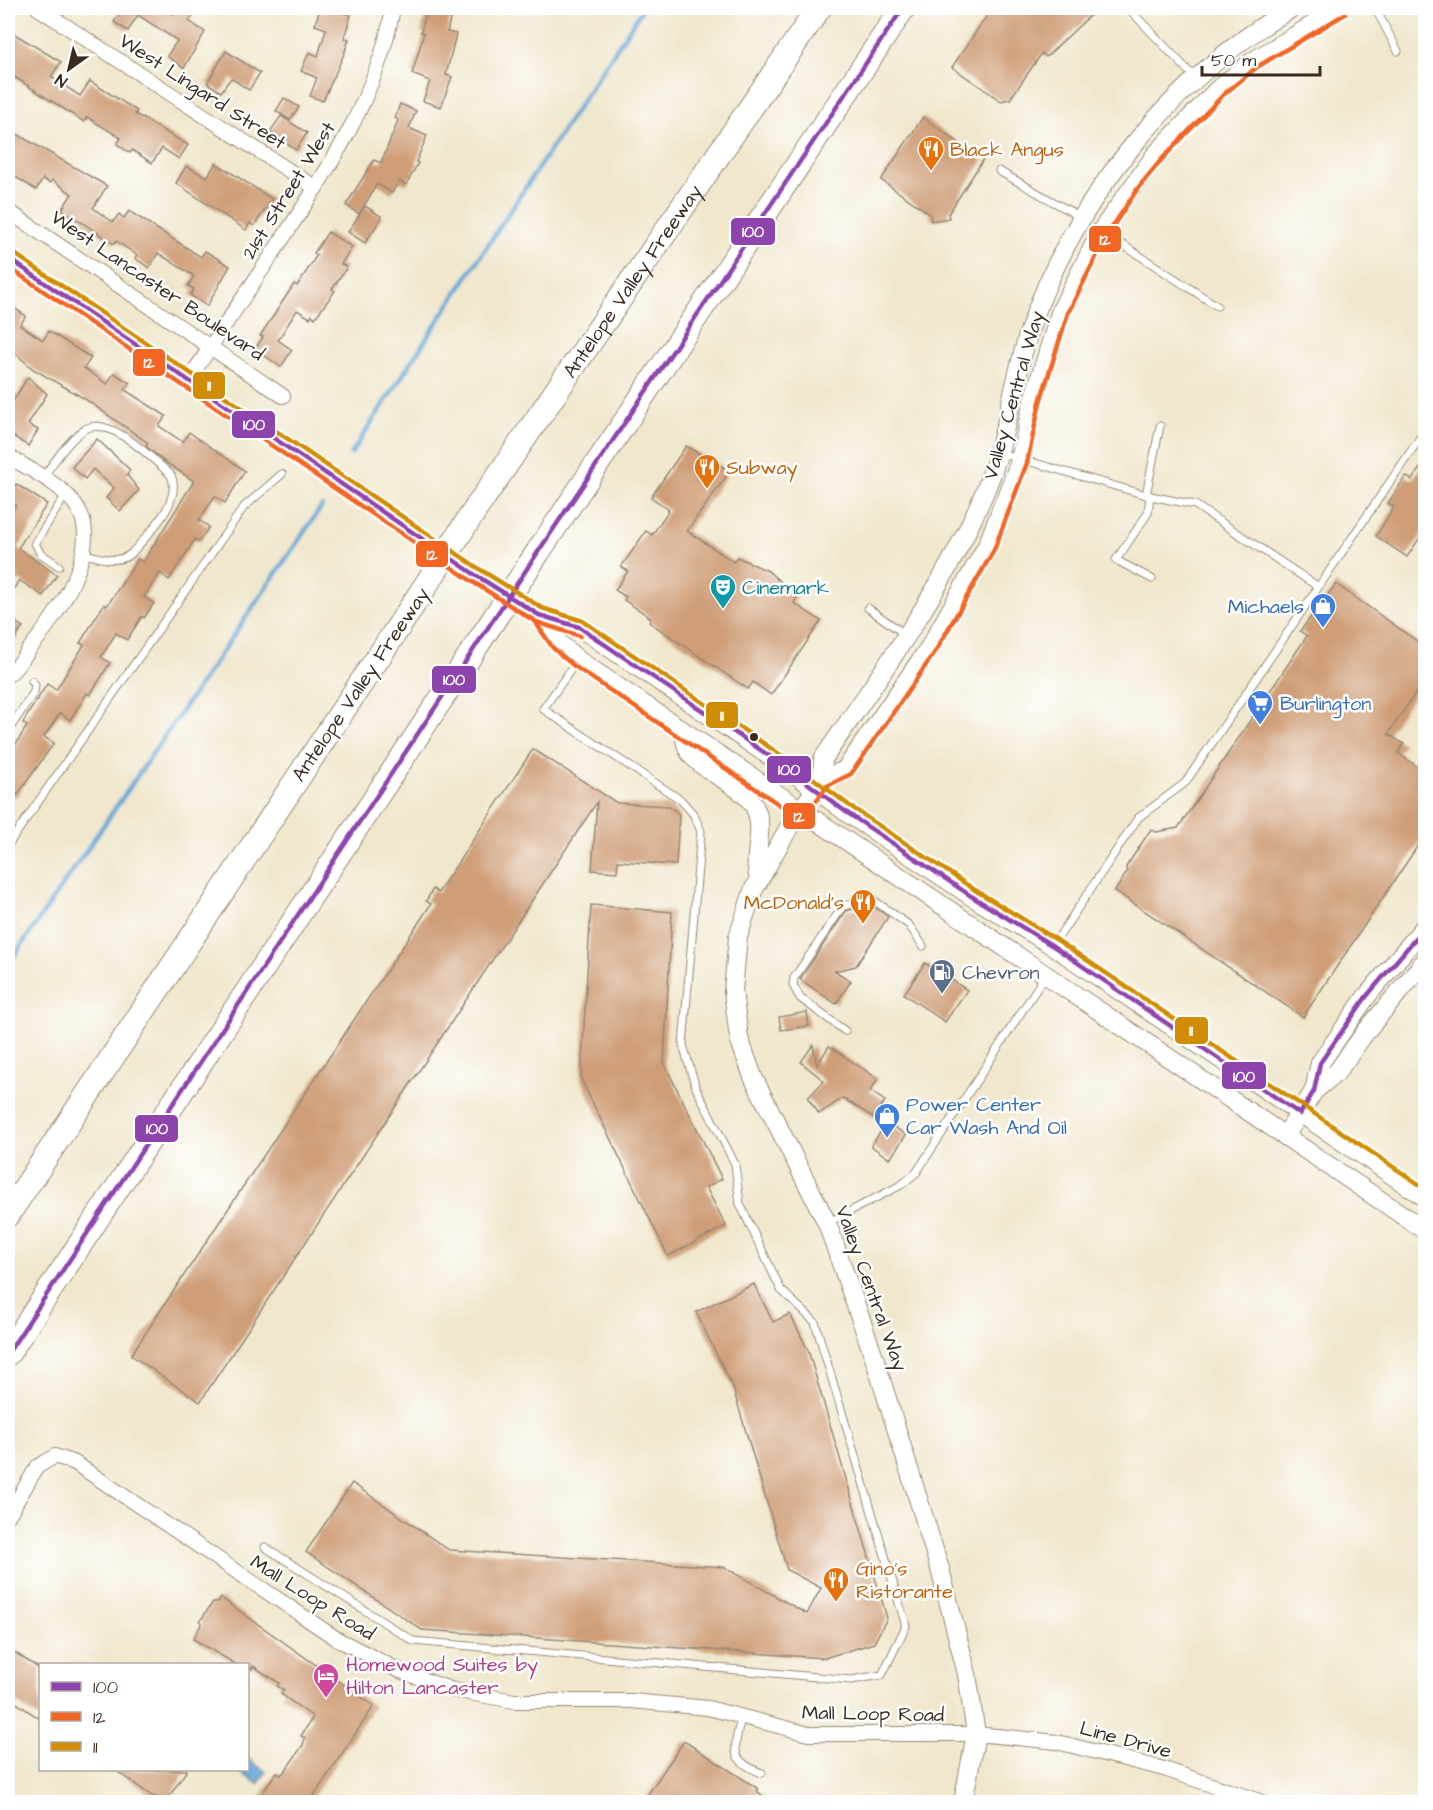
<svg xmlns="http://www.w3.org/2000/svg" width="1433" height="1810" font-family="'Architects Daughter',sans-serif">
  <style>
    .water { fill: #63a7d8; stroke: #4f687b; stroke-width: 1.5 }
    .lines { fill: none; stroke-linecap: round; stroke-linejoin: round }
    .stream { stroke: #63a7d8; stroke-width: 4.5 }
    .building { fill: #cf9e77 }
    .lane-casing { stroke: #968875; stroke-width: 9 }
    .street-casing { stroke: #968875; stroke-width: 16 }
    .secondary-casing { stroke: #968875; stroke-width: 20 }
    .highway-casing { stroke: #968875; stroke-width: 26 }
    .lane { stroke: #fff; stroke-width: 7 }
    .street { stroke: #fff; stroke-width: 14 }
    .secondary { stroke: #fff; stroke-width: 18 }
    .highway { stroke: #fff; stroke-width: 24 }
    .highway-bridge-casing { stroke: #968875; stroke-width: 26; stroke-linecap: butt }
    .highway-bridge { stroke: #fff; stroke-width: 24 }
    .bus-1-casing { stroke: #fff; stroke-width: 9 }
    .bus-2-casing { stroke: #fff; stroke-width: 9 }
    .bus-3-casing { stroke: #fff; stroke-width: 9 }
    .bus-1 { stroke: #8e44ad; stroke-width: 4.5 }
    .bus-2 { stroke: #f26522; stroke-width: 4.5 }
    .bus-3 { stroke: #d18d06; stroke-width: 4.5 }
    .bus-dot { fill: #3b2a1e; stroke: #fff; stroke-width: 2 }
    .labels { text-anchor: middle; stroke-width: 5; stroke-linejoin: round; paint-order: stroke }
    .street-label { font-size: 20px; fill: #3b2a1e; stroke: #fff }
    .food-label { font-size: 20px; fill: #c56008; stroke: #fff; text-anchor: start }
    .culture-label { font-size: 20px; fill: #0d838f; stroke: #fff; text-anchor: start }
    .shop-label { font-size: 20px; fill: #366cbe; stroke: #fff; text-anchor: start }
    .service-label { font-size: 20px; fill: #4e5e75; stroke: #fff; text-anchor: start }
    .hotel-label { font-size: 20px; fill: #b23c85; stroke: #fff; text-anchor: start }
    .line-badge { stroke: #fff; stroke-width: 2 }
    .badge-label { font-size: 16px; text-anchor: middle; font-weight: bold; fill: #fff }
  </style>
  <rect width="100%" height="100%" fill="#fff"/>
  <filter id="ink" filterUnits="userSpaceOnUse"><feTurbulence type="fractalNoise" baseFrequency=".0167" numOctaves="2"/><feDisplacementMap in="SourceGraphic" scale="12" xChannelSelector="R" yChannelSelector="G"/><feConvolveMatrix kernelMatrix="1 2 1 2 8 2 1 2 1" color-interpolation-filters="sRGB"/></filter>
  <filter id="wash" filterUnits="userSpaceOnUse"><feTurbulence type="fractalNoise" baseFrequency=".008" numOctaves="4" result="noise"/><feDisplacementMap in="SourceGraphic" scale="24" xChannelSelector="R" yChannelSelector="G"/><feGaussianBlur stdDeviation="1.35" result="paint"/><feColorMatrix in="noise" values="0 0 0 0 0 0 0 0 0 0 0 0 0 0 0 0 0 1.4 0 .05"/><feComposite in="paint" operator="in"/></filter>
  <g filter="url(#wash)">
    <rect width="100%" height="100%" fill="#f0e7cc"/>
    <polygon class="water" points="248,1759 266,1772 258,1784 239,1771 248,1770"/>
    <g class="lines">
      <g class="stream">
        <polyline points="351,454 643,8"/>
        <polyline points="8,965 322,506"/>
      </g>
    </g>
    <g id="blocks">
      <g class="building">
        <polygon points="123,8 163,8 173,14 177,8 185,8 194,14 189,21 205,32 184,68 167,56 177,41 175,39 138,15 128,31 114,22"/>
        <polygon points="320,8 351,15 344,38 349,39 344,54 323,101 310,96 317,78 301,71 309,52 318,56 326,29 315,25"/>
        <polygon points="427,8 453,8 447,32 456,34 446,75 452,77 441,107 423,101 430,81 412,74 424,33 421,32"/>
        <polygon points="992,8 1098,8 1046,57 1042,53 1010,99 1001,101 952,67"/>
        <polygon points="8,30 61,62 51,77 80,96 90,81 137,111 135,114 188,145 179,159 162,148 152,163 132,150 130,153 117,144 121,138 87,117 84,122 8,73"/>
        <polygon points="226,51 260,73 249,90 231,78 221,92 207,83"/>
        <polygon points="284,98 299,107 290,120 276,111"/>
        <polygon points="400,104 416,111 409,128 427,136 416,162 418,163 406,185 399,181 392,193 377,184 359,214 346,205 374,160 381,163 396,126 398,120 395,118"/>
        <polygon points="281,116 307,133 296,150 270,132"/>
        <polygon points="923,117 983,160 948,214 949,218 931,221 930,214 881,180"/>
        <polygon points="8,129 107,186 93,208 113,222 119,214 124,218 129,211 201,257 205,251 230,266 207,306 190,295 194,289 188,286 194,276 158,253 149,268 135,258 137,255 116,241 114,244 62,209 72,194 52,180 50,183 43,179 36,190 8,172"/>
        <polygon points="216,163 272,199 254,226 250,223 246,230 176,183 186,166 207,177"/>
        <polygon points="365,206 382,217 365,243 348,232"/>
        <polygon points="328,232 352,247 341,264 347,267 332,289 335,291 315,318 312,315 310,318 297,310 278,340 292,350 281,367 255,349 263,337 260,336 283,301 294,284 297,286 317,255 314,253"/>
        <polygon points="8,304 26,316 20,325 43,340 49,331 91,358 84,368 107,384 114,373 130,383 125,390 166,416 159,426 183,442 189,432 245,471 225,503 215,496 199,520 209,527 199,542 195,539 169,580 160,573 144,597 154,603 144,618 142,616 127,640 116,633 101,657 110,663 90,695 87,693 70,720 60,713 44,737 54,743 16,797 8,792 8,757 27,726 23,723 28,714 47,684 56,690 84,645 80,643 104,604 107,606 138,559 143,562 194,481 162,460 146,446 148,443 85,399 33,369 8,347"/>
        <polygon points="28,377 47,394 28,424 38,430 28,446 8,433 8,409"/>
        <polygon points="97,439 130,470 127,475 139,490 120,511 106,498 114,488 93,469 85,479 72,467"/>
        <polygon points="686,446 730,471 687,531 734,562 737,557 768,571 797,597 794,603 821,621 771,695 753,682 748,689 649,622 651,618 624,600 626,597 615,590 628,571 621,567 646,531 652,535 669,510 651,497"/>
        <polygon points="1425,461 1425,530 1407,557 1376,536 1394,507 1388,503 1406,476 1412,480"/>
        <polygon points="16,484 47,504 18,548 57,575 43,596 19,580 8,598 8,519 16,505 8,500 8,496"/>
        <polygon points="1336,584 1425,647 1425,679 1388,734 1404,744 1398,753 1425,772 1425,835 1303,1017 1115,891 1127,872 1126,867 1151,829 1156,832 1178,828 1307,636 1300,631"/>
        <polygon points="8,617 23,627 8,650"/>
        <polygon points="533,749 617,803 668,806 679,814 676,865 618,861 617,872 592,870 597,802 200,1402 131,1355 431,904 426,901 433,889 438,893"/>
        <polygon points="591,905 672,912 664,1063 722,1179 706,1187 726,1226 668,1256 581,1079"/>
        <polygon points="871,905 888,917 856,966 835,971 851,981 836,1004 800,979 846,911"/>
        <polygon points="925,963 967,990 945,1022 904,994"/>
        <polygon points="807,1012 809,1026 781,1030 779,1017"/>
        <polygon points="813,1045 817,1065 829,1046 878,1079 870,1091 885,1101 874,1118 843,1098 819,1114 808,1098 824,1081 801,1062"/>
        <polygon points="887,1122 906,1135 890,1159 871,1146"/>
        <polygon points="754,1284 773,1322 790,1314 808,1350 887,1618 874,1643 824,1658 422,1630 306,1552 352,1483 449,1550 724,1567 807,1614 821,1588 787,1570 733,1388 696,1312"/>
        <polygon points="221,1598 374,1706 309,1803 256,1803 273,1777 277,1772 281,1775 285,1771 303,1745 305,1738 301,1736 313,1717 281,1694 284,1690 277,1686 279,1683 253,1666 252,1669 248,1665 237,1665 193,1639 202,1623 200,1621 213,1602 218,1602"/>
        <polygon points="8,1648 40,1669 40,1719 8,1697"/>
        <polygon points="684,1741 757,1788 758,1792 774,1803 642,1803"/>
        <polygon points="115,1770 187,1770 166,1801 152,1796"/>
      </g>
    </g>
  </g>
  <g filter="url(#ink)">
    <use href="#blocks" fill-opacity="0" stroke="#968875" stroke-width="1.5"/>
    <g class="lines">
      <g class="lane-casing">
        <g id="lane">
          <polyline points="1375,8 1398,51"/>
          <polyline points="1130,10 1195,78"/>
          <polyline points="999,171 1082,218"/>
          <polyline points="1103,232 1217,306"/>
          <polyline points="1000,453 1146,495 1195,505 1317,586"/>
          <path d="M43 477C53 464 74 431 90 427 114 420 154 460 171 475 183 502 147 535 131 554 116 565 98 557 82 553"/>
          <polyline points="1146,495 1160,426"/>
          <polyline points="1150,496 1148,513 1116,560 1152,579"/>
          <polyline points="59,566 40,553 35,543 65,496"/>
          <polyline points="868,608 906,635"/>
          <polyline points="8,731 34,692 35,685 32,681"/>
          <polyline points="8,845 244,507 282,474"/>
          <polyline points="1054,944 1138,818 1185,783 1426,429"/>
          <polyline points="845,1031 800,998 793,985 794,978 843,906 872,899 909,925 923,946"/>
          <polyline points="827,1223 901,1185 916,1173 1045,976"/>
          <polyline points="265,1547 413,1641 851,1680 882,1675 906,1626 815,1322 781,1290 740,1204 735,1164 696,1088 683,1045 701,831 694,815 681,800 543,709 577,661"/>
          <path d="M741 1718C734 1749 728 1760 762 1773"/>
        </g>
      </g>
      <g class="street-casing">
        <g id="street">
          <polyline points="38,8 316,188"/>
          <polyline points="8,211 283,396"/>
          <path d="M188 381C218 335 249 289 279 244 328 171 378 95 393 8"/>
          <path d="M8 456C30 470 62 484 77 507 104 548 56 616 31 647 24 656 17 669 8 675"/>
          <polyline points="8,1516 37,1467 55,1456 75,1463 337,1639 400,1671 453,1690 514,1701 631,1701 708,1708 809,1734 976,1734 1057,1742 1164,1769 1262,1802"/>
          <polyline points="1423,1802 1426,1797"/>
        </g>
      </g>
      <g class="secondary-casing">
        <g id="secondary">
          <polyline points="8,258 477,576 539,615 579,627 790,770 846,812 971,896 1053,946 1426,1198"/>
          <polyline points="539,615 559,643 578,660 1426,1231"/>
          <path d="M683 731C685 736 685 743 688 749 697 770 741 783 754 806 767 830 751 855 759 879"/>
          <path d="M822 780 823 759C881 673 945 588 985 491 1008 437 1013 376 1033 320 1079 193 1175 76 1292 8"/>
          <polyline points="1314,1091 1320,1063 1366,997 1426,925"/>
          <polyline points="1285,1136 1314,1091 1337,1072 1367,1030 1426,960"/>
          <polyline points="963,1802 976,1734 967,1674 940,1569 874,1357 827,1223 753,1077 739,1038 733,991 738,937 753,891 788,829 822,780 845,770 929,648 987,546 1020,461 1033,400 1061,310 1101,231 1156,154 1218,89 1253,61 1341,8"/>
        </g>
      </g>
      <g class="highway-casing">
        <g id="highway">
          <path id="s1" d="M477 507 819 8"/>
          <polyline points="538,552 903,8"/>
          <polyline points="8,1214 407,614"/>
          <polyline points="8,1353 471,654"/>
        </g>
      </g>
      <use href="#lane" class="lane"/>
      <use href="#street" class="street"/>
      <use href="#secondary" class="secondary"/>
      <use href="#highway" class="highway"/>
      <g class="highway-bridge-casing">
        <g id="highway-bridge">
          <polyline points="407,614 477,507"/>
          <polyline points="471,654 538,552"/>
        </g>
      </g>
      <use href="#highway-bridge" class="highway-bridge"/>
      <g class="bus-1-casing">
        <g id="bus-1">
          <polyline points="8,258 477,576 539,615 579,627 790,770 846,812 971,896 1053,946 1300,1114 1314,1091 1320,1063 1366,997 1426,926"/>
          <polyline points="8,1353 538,552 903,8"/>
        </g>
      </g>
      <g class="bus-2-casing">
        <g id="bus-2">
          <polyline points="8,267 473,582 536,622 580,636"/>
          <polyline points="533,619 553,648 574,666 796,816 805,816 827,786 851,774 935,652 994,550 1027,463 1040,402 1068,313 1107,235 1138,188 1162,159 1223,95 1257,67 1345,14"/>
        </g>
      </g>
      <g class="bus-3-casing">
        <polyline id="bus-3" points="12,252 481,570 542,608 583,621 794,764 850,806 975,890 1057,940 1426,1189"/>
      </g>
      <use href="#bus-1" class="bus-1"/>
      <use href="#bus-2" class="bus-2"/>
      <use href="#bus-3" class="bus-3"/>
    </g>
  </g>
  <defs>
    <g id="restaurant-pin" transform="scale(1.35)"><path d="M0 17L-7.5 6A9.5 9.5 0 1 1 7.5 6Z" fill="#e8710a" stroke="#fff"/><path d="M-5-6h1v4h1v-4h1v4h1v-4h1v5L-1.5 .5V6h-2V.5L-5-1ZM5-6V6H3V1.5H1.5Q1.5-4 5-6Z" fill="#fff"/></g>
    <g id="theatre-pin" transform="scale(1.35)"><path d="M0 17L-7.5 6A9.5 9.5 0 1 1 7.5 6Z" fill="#0f9aa8" stroke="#fff"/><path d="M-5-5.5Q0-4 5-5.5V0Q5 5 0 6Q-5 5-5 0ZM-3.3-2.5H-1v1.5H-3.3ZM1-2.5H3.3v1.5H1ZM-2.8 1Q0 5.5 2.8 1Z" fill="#fff"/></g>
    <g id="shop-pin" transform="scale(1.35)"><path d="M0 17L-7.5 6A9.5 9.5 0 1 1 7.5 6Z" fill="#3f7fe0" stroke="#fff"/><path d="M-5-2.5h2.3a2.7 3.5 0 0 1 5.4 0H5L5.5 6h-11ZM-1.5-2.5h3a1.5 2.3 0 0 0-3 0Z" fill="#fff"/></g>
    <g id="supermarket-pin" transform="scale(1.35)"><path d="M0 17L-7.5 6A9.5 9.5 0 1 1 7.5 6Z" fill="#3f7fe0" stroke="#fff"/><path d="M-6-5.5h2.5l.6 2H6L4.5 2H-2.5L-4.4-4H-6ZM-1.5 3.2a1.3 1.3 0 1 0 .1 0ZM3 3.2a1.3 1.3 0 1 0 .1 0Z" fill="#fff"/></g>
    <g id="fuel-pin" transform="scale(1.35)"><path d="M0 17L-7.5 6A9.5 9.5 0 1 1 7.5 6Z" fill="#5c6f8a" stroke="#fff"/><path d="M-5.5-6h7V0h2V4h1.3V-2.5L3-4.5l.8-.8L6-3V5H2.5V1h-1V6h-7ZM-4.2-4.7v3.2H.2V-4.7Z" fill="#fff"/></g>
    <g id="hotel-pin" transform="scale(1.35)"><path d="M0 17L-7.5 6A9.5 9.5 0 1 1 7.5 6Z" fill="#d1479c" stroke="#fff"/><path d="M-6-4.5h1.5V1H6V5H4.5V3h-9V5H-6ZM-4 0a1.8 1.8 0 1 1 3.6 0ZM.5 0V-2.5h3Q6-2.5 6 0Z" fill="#fff"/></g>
  </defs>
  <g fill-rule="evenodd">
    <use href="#restaurant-pin" x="931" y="149"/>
    <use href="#restaurant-pin" x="707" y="467"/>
    <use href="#theatre-pin" x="723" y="587"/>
    <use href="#shop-pin" x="1323" y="606"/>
    <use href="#supermarket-pin" x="1260" y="703"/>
    <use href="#restaurant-pin" x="863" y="902"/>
    <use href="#fuel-pin" x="942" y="972"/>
    <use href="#shop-pin" x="887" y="1116"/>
    <use href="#restaurant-pin" x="836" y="1580"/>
    <use href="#hotel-pin" x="326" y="1676"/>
  </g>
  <circle class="bus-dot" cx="754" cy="737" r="5"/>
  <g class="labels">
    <g class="street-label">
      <text transform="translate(203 91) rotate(33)" y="7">West Lingard Street</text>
      <text transform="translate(288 190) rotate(-58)" y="7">21st Street West</text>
      <text dy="7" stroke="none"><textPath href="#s1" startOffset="274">Antelope Valley Freeway</textPath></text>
      <text transform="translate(158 285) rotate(34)" y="7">West Lancaster Boulevard</text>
      <text transform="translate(1013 395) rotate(-74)" y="7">Valley Central Way</text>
      <text transform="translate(360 684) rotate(-56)" y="7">Antelope Valley Freeway</text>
      <text transform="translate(872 1288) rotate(70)" y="7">Valley Central Way</text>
      <text transform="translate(313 1597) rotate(32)" y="7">Mall Loop Road</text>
      <text transform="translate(873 1713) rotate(1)" y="7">Mall Loop Road</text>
      <text transform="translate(1126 1739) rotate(15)" y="7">Line Drive</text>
    </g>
    <g class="food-label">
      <text x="950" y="156">Black Angus</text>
      <text x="726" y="474">Subway</text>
      <text x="844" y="909" text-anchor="end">McDonald's</text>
      <text x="856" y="1575">Gino's<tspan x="856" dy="23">Ristorante</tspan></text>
    </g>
    <g class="culture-label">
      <text x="742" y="594">Cinemark</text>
    </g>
    <g class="shop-label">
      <text x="1304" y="613" text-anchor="end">Michaels</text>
      <text x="1280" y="710">Burlington</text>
      <text x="906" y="1111">Power Center<tspan x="906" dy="23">Car Wash And Oil</tspan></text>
    </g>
    <g class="service-label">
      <text x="962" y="979">Chevron</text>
    </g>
    <g class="hotel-label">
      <text x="346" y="1671">Homewood Suites by<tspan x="346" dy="23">Hilton Lancaster</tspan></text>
    </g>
  </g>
  <g class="line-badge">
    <rect x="730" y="217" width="46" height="29" rx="6" fill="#8e44ad"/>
    <rect x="1088" y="225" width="34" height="28" rx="6" fill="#f26522"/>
    <rect x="132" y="348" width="34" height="29" rx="6" fill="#f26522"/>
    <rect x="192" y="371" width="34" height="29" rx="6" fill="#d18d06"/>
    <rect x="231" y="410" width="45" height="29" rx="6" fill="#8e44ad"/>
    <rect x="415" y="540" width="34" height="28" rx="6" fill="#f26522"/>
    <rect x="431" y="665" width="46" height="29" rx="6" fill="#8e44ad"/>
    <rect x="705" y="701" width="34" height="28" rx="6" fill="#d18d06"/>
    <rect x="766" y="755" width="46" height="29" rx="6" fill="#8e44ad"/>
    <rect x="782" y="802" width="34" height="28" rx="6" fill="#f26522"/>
    <rect x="1174" y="1016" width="35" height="29" rx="6" fill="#d18d06"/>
    <rect x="1221" y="1061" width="46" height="29" rx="6" fill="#8e44ad"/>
    <rect x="134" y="1114" width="45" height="29" rx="6" fill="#8e44ad"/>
  </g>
  <g class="badge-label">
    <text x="753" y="237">100</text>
    <text x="1105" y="245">12</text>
    <text x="149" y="368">12</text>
    <text x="209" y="391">11</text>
    <text x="254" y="430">100</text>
    <text x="432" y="560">12</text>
    <text x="454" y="685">100</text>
    <text x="722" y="721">11</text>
    <text x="789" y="775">100</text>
    <text x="799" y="822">12</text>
    <text x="1191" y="1036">11</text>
    <text x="1244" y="1082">100</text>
    <text x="157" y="1134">100</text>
  </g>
  <rect width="1433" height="1810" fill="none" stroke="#fff" stroke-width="30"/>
  <rect x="39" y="1663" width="210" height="108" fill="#ffffff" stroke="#b1aaa5" stroke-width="1.5"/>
  <rect x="51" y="1682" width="30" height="9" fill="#8e44ad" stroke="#b1aaa5" stroke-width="1.5"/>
  <text x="93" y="1693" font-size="18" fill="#3b2a1e">100</text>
  <rect x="51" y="1712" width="30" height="9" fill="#f26522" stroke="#b1aaa5" stroke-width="1.5"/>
  <text x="93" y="1723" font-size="18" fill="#3b2a1e">12</text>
  <rect x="51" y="1742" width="30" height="9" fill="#d18d06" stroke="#b1aaa5" stroke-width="1.5"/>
  <text x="93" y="1753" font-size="18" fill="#3b2a1e">11</text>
  <g transform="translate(69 69) rotate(214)" stroke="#ffffff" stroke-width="4.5" paint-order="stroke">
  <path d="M0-4.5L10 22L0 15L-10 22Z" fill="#3b2a1e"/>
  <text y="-9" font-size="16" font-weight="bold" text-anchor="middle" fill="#3b2a1e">N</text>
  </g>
  <path d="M1202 66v9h118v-9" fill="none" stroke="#3b2a1e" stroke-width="3"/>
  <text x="1211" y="66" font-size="18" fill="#3b2a1e" stroke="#ffffff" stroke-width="4.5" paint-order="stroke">50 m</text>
</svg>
